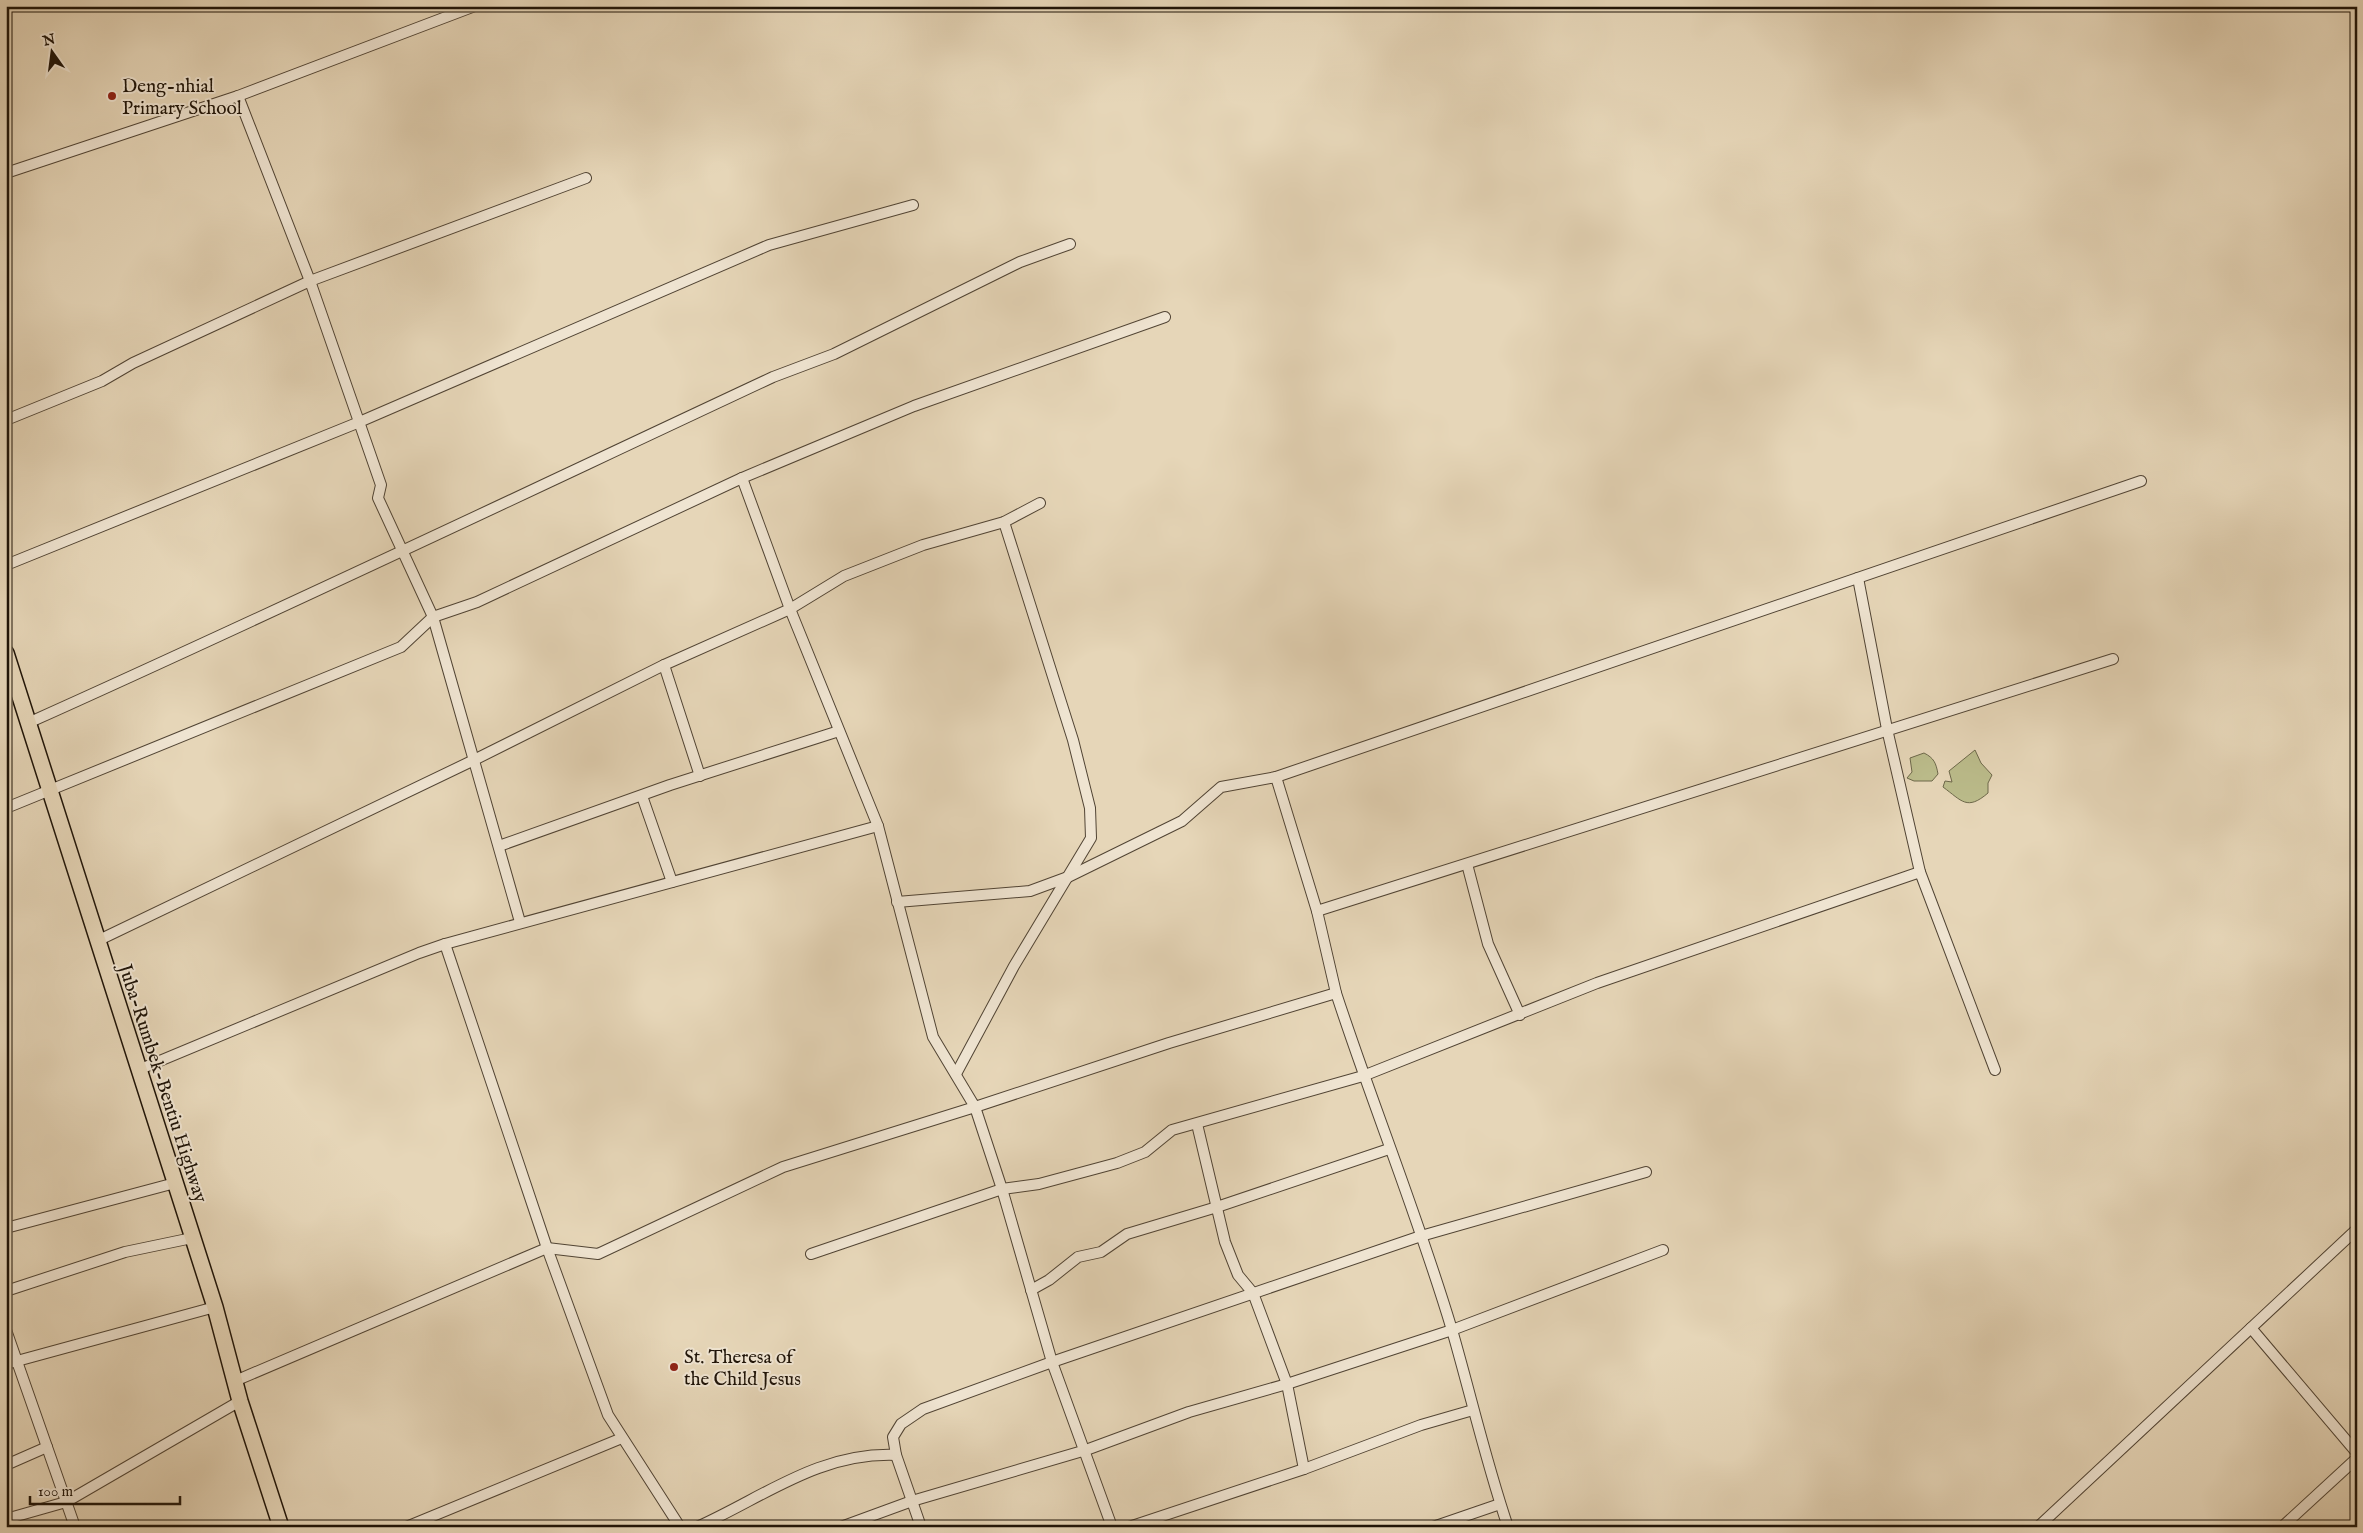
<svg xmlns="http://www.w3.org/2000/svg" width="2363" height="1533" font-family="'IM FELL English',serif">
  <style>
    .green { fill: #bbbc8b; stroke: #6d684a }
    .lines { fill: none; stroke-linecap: round; stroke-linejoin: round }
    .minor-casing { stroke: #514434; stroke-width: 12 }
    .primary-casing { stroke: #1f1408; stroke-width: 18 }
    .minor { stroke: #efe4d1; stroke-width: 10 }
    .primary { stroke: #e6d6b8; stroke-width: 15 }
    .poi-dot { fill: #8f2418; stroke: #efe4d1; stroke-width: 2 }
    .labels { text-anchor: middle; stroke-width: 4; stroke-linejoin: round; paint-order: stroke }
    .poi-label { font-size: 19px; fill: #1f1408; stroke: #efe4d1; text-anchor: start }
    .street-label { font-size: 19px; fill: #1f1408; stroke: #efe4d1 }
  </style>
  <rect width="100%" height="100%" fill="#e6d6b8"/>
  <filter id="stains"><feTurbulence type="fractalNoise" baseFrequency=".004" numOctaves="4"/><feColorMatrix values="0 0 0 0 .2 0 0 0 0 .09 0 0 0 0 .02 0 0 0 .5 -.17"/></filter>
  <radialGradient id="worn" r=".72"><stop offset=".6" stop-color="#630" stop-opacity="0"/><stop offset="1" stop-color="#630" stop-opacity=".3"/></radialGradient>
  <g class="green">
    <path d="M1975 750 1981 763 1992 775 1988 783V793C1967 811 1962 801 1943 787L1945 781 1952 782 1949 771Z"/>
    <path d="M1924 753C1934 758 1936 763 1938 774L1932 781H1914L1907 778 1912 772 1910 758Z"/>
  </g>
  <g class="lines">
    <g class="minor-casing">
      <g id="minor">
        <polyline points="238,96 310,281 381,485 378,498 433,617 520,922"/>
        <polyline points="6,173 238,96 475,6"/>
        <polyline points="6,420 102,381 133,363 310,281 586,178"/>
        <path d="M742 478 790 609 878 826 933 1037 975 1107 1169 1043 1336 993C1373 1106 1418 1216 1452 1330 1471 1396 1486 1462 1508 1527"/>
        <polyline points="6,565 357,423 769,245 913,205"/>
        <polyline points="1858,578 1887,729 1920,872 1995,1070"/>
        <polyline points="664,665 700,776"/>
        <path d="M28 723C278 611 525 493 773 377L834 354 1020 262 1070 244"/>
        <polyline points="1276,777 1317,911 1336,993"/>
        <polyline points="642,796 672,882"/>
        <polyline points="6,808 401,647 433,617 477,602 742,478 914,406 1165,317"/>
        <polyline points="499,846 670,785 839,731"/>
        <polyline points="1467,864 1488,944 1520,1015"/>
        <polyline points="897,902 1030,891 1068,877 1182,821 1221,787 1276,777 2141,481"/>
        <polyline points="1317,911 2113,659"/>
        <polyline points="97,941 474,760 664,665 790,609 844,576 923,545 1004,522 1040,503"/>
        <polyline points="445,944 547,1248 608,1415 680,1527"/>
        <polyline points="138,1070 419,953 445,944 878,826"/>
        <polyline points="956,1074 1014,966 1091,838 1090,808 1073,740 1004,522"/>
        <polyline points="1197,1124 1225,1242 1238,1275 1253,1293 1287,1384 1304,1469"/>
        <polyline points="6,1228 175,1183"/>
        <polyline points="811,1254 1002,1189 1039,1184 1117,1163 1145,1152 1172,1130 1363,1076 1597,983 1920,872"/>
        <polyline points="1031,1290 1049,1280 1078,1257 1101,1252 1127,1234 1217,1207 1389,1149"/>
        <polyline points="6,1291 125,1252 192,1238"/>
        <polyline points="2251,1328 2357,1453"/>
        <polyline points="6,1330 75,1527"/>
        <polyline points="6,1364 215,1307"/>
        <polyline points="235,1381 547,1248 598,1254 783,1167 975,1107 1002,1189 1052,1362 1112,1527"/>
        <polyline points="6,1465 47,1447"/>
        <polyline points="6,1519 66,1502 240,1401"/>
        <polyline points="406,1527 622,1438"/>
        <path d="M697 1527C764 1497 819 1452 896 1455"/>
        <polyline points="841,1527 912,1501 1086,1450 1189,1412 1287,1384 1452,1330 1663,1250"/>
        <polyline points="921,1527 896,1455 893,1437 901,1424 923,1409 1052,1362 1421,1236 1646,1172"/>
        <polyline points="1129,1527 1304,1469 1421,1425 1473,1410"/>
        <polyline points="1433,1527 1500,1504"/>
        <polyline points="2038,1527 2357,1229"/>
        <polyline points="2282,1527 2357,1458"/>
      </g>
    </g>
    <g class="primary-casing">
      <polyline id="primary" points="6,653 215,1307 240,1401 281,1527"/>
    </g>
    <use href="#minor" class="minor"/>
    <use href="#primary" class="primary"/>
  </g>
  <g class="poi-dot">
    <circle cx="112" cy="96" r="5"/>
    <circle cx="674" cy="1367" r="5"/>
  </g>
  <g class="labels">
    <g class="poi-label">
      <text x="122" y="92">Deng-nhial<tspan x="122" dy="22">Primary School</tspan></text>
      <text x="684" y="1363">St. Theresa of<tspan x="684" dy="22">the Child Jesus</tspan></text>
    </g>
    <g class="street-label">
      <text transform="translate(164 1083) rotate(72)" y="7">Juba-Rumbek-Bentiu Highway</text>
    </g>
  </g>
  <rect width="2363" height="1533" fill="none" stroke="#e6d6b8" stroke-width="25"/>
  <rect x="8" y="8" width="2348" height="1518" fill="none" stroke="#1f1408" stroke-width="2.5"/>
  <rect x="12" y="12" width="2338" height="1508" fill="none" stroke="#1f1408"/>
  <g transform="translate(52 52) rotate(346)" stroke="#efe4d1" stroke-width="4" paint-order="stroke">
  <path d="M0-4L9 19L0 12L-9 19Z" fill="#1f1408"/>
  <text y="-8" font-size="14" font-weight="bold" text-anchor="middle" fill="#1f1408">N</text>
  </g>
  <path d="M30 1496v8h150v-8" fill="none" stroke="#1f1408" stroke-width="2.5"/>
  <text x="38" y="1496" font-size="15" fill="#1f1408" stroke="#efe4d1" stroke-width="4" paint-order="stroke">100 m</text>
  <rect width="100%" height="100%" filter="url(#stains)"/>
  <rect width="100%" height="100%" fill="url(#worn)"/>
</svg>
